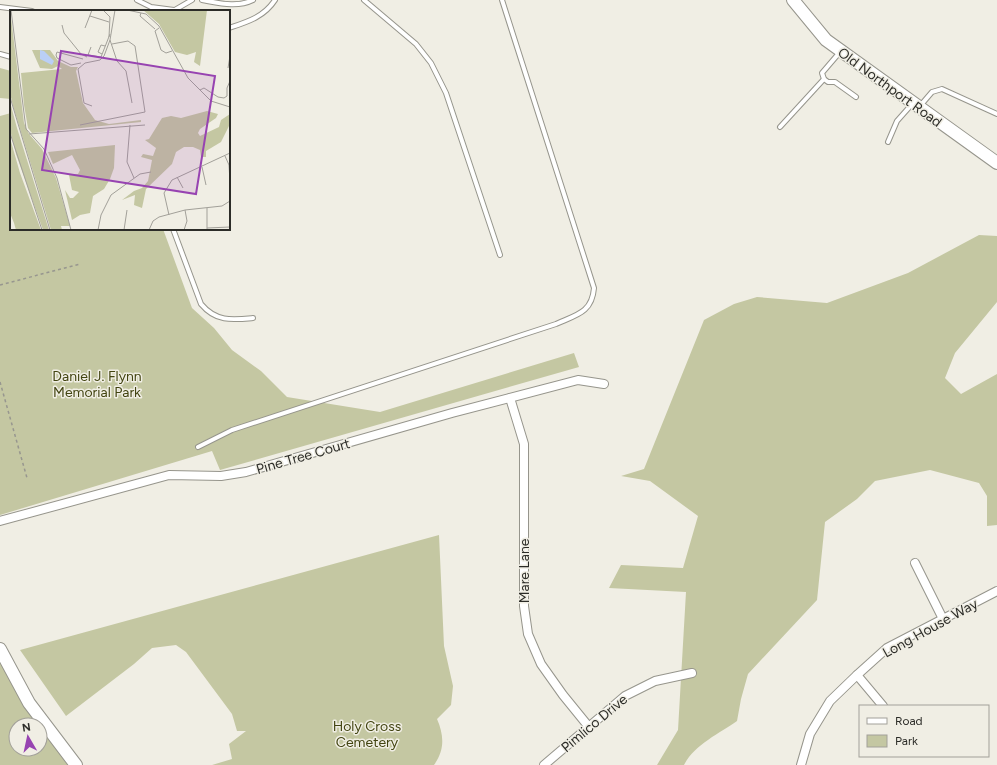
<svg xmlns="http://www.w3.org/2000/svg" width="997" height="765" font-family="Figtree,sans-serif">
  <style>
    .green { fill: #c4c7a2; fill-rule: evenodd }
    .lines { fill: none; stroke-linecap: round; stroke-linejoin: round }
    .lane-casing { stroke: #96958c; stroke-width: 6 }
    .street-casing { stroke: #96958c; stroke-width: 10 }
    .secondary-casing { stroke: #96958c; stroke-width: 14 }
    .path { stroke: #97968f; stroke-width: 1.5; stroke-dasharray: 3 3; stroke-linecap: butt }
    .lane { stroke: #fff; stroke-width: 4 }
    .street { stroke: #fff; stroke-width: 8 }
    .secondary { stroke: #fff; stroke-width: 12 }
    .labels { text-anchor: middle; stroke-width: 3; stroke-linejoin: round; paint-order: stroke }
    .street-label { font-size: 14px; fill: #2c2c28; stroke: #f0eee4 }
    .park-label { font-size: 14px; fill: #424411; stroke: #f0eee4 }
    .inset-road { fill: none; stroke: #a2a099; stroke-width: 1 }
    .view { fill: #9743b1; fill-opacity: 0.15; stroke: #9743b1; stroke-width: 2 }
    .inset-edge { fill: none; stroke: #2c2c28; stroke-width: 2 }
  </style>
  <rect width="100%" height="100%" fill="#f0eee4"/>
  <g class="green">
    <polygon points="0,68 11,71 11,99 0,98"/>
    <polygon points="11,113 11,229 163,229 192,308 214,328 232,350 261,371 287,397 380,412 574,353 579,367 220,470 212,451 0,515 0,116"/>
    <path d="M979 235 997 236V302L955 353 945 378 961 394 997 374V525L987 526V496L979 483 930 470 875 481 857 499 825 522 817 600 748 674 741 699 737 721C720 733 694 745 684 765H657L678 730 686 592 609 588 621 565 683 568 698 516 650 481 621 476 644 469 704 320 734 304 757 297 827 303 908 273Z"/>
    <path d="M439 535 444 646 453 686 451 705 437 719C444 735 445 750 434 765H212L232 759 229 744 246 731H237L232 714 186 652 176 645 152 648 134 664 66 716 20 650Z"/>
    <path d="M0 663 73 765H0ZM16 725H40V749H16Z"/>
  </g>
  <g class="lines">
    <g class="lane-casing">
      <g id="lane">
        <polyline points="137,0 151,7 174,10"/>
        <path d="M202 0C219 3 237 8 253 0"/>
        <polyline points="364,0 416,44 431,63 446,93 500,255"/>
        <polyline points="0,7 32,11"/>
        <polyline points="173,11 192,0"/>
        <path d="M229 28C247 22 264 17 275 0"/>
        <polyline points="840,52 822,73 824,79 828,82 835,82 856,97"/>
        <polyline points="0,54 11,57"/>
        <polyline points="920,106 932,92 942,89 997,114"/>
        <polyline points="780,127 824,79"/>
        <polyline points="888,142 897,121 913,103"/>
        <path d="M173 229 201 304C216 322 232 320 253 318"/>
        <path d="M198 447 232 430 556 324C576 315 592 313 594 288L502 0"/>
      </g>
    </g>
    <g class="street-casing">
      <g id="street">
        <polyline points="510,398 524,444 524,606 528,634 541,664 563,695 589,727"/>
        <polyline points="0,521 169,475 221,476 246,472 452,413 578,380 604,384"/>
        <polyline points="915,563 943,619"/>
        <polyline points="857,675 883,706"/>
        <polyline points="544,765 625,696 655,681 692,673"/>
        <polyline points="801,765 810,734 830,701 857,675 887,648 997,591"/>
      </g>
    </g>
    <g class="secondary-casing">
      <g id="secondary">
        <polyline points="793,0 826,40 997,163"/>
        <polyline points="0,649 29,703 76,765"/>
      </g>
    </g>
    <g class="path">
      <polyline points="0,285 80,264"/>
      <polyline points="0,382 27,478"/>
    </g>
    <use href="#lane" class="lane"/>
    <use href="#street" class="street"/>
    <use href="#secondary" class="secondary"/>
  </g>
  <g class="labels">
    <g class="street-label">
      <text transform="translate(890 87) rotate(36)" y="5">Old Northport Road</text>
      <text transform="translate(303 456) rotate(-16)" y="5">Pine Tree Court</text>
      <text transform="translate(524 571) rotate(-90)" y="5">Mare Lane</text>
      <text transform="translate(930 628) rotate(-29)" y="5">Long House Way</text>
      <text transform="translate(594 723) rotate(-40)" y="5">Pimlico Drive</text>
    </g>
    <g class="park-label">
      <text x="97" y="381">Daniel J. Flynn<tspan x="97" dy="16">Memorial Park</tspan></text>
      <text x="367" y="731">Holy Cross<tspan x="367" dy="16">Cemetery</tspan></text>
    </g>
  </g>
  <g transform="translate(10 10)">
    <rect width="220" height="220" fill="#f0eee4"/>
    <path d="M0 0 14 113 19 124 32 139 46 168 60 216H51L52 220H41L3 96 0 83ZM133 0H197L190 56 184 52 186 42 177 45 165 42 149 14ZM22 40H40L48 51 61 57H68L66 61 73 93 85 110 99 114 131 110V112L22 123 18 118 14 95 11 63 52 59 48 56 42 59 30 58ZM0 92 7 118 39 220H33L6 144 0 120ZM197 101 208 104 206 108 190 119 188 123 190 126 209 117 211 110 220 104V114L211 132 196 141V147H191L190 140 183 137H174L166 142 162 154 136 179 132 198 124 195 125 185 112 190 124 181 132 178 138 171 142 150 131 147 133 144 143 146 146 138 135 130 139 129 152 108 161 106 171 108ZM0 128 10 163 31 220H6L4 213 0 203ZM105 135 104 158 100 169 94 179 83 186 80 203 70 205 62 210 55 180 60 188H63L69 182 62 180 59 165 68 164 70 160 62 145 43 154 38 142Z" fill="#c4c7a2"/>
    <path d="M30 40 34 41 44 51 42 55 30 49Z" fill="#bacff6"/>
    <path class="inset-road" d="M1 0 16 119 34 139 47 168 61 220M93 0 100 7 99 27M117 0 136 4 149 16 178 68 201 91 220 97M131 3 130 6 145 19M80 6 99 12M52 15 54 23 71 44 77 47M75 18 82 0M149 18 145 21 151 40 156 43 162 41M100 30 107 51 116 61 122 93M81 37 78 45 91 47 100 24M92 44 88 42 91 35 95 36M71 53 61 55 47 48 46 45 47 42 73 49M218 58 220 46M190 80 194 78 208 87 214 88 217 86V78L220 71M0 87 40 220M82 96 74 93 68 59 75 53 90 50 94 46 100 30 105 0M70 115 135 102 125 36 118 31 102 34M120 115 117 152 124 168M0 123 32 220M19 124 135 115M215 146 219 155 220 172M192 157 196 175M167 167 173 178M159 205 154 183 162 170 220 143M197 218 220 217M88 220 91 205 101 185 130 164 141 162M114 220 117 200M139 220 143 211 149 207 175 200 212 196 220 191M174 220 177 211 175 200M197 220V198"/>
    <path class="view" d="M51 41 205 66 186 184 32 160Z"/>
    <rect width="220" height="220" class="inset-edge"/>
  </g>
  <rect x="859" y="705" width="130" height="52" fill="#f0eee4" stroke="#a2a099"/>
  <rect x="867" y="718" width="20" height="6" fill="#ffffff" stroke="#a2a099"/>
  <text x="895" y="725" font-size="12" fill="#2c2c28">Road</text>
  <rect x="867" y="735" width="20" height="12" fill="#c4c7a2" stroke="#a2a099"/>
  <text x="895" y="745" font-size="12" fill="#2c2c28">Park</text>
  <g transform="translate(28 737) rotate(351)"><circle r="19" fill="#f0eee4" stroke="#a2a099"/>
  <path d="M0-3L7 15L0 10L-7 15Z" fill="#9743b1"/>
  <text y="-6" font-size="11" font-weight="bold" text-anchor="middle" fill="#2c2c28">N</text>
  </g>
</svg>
